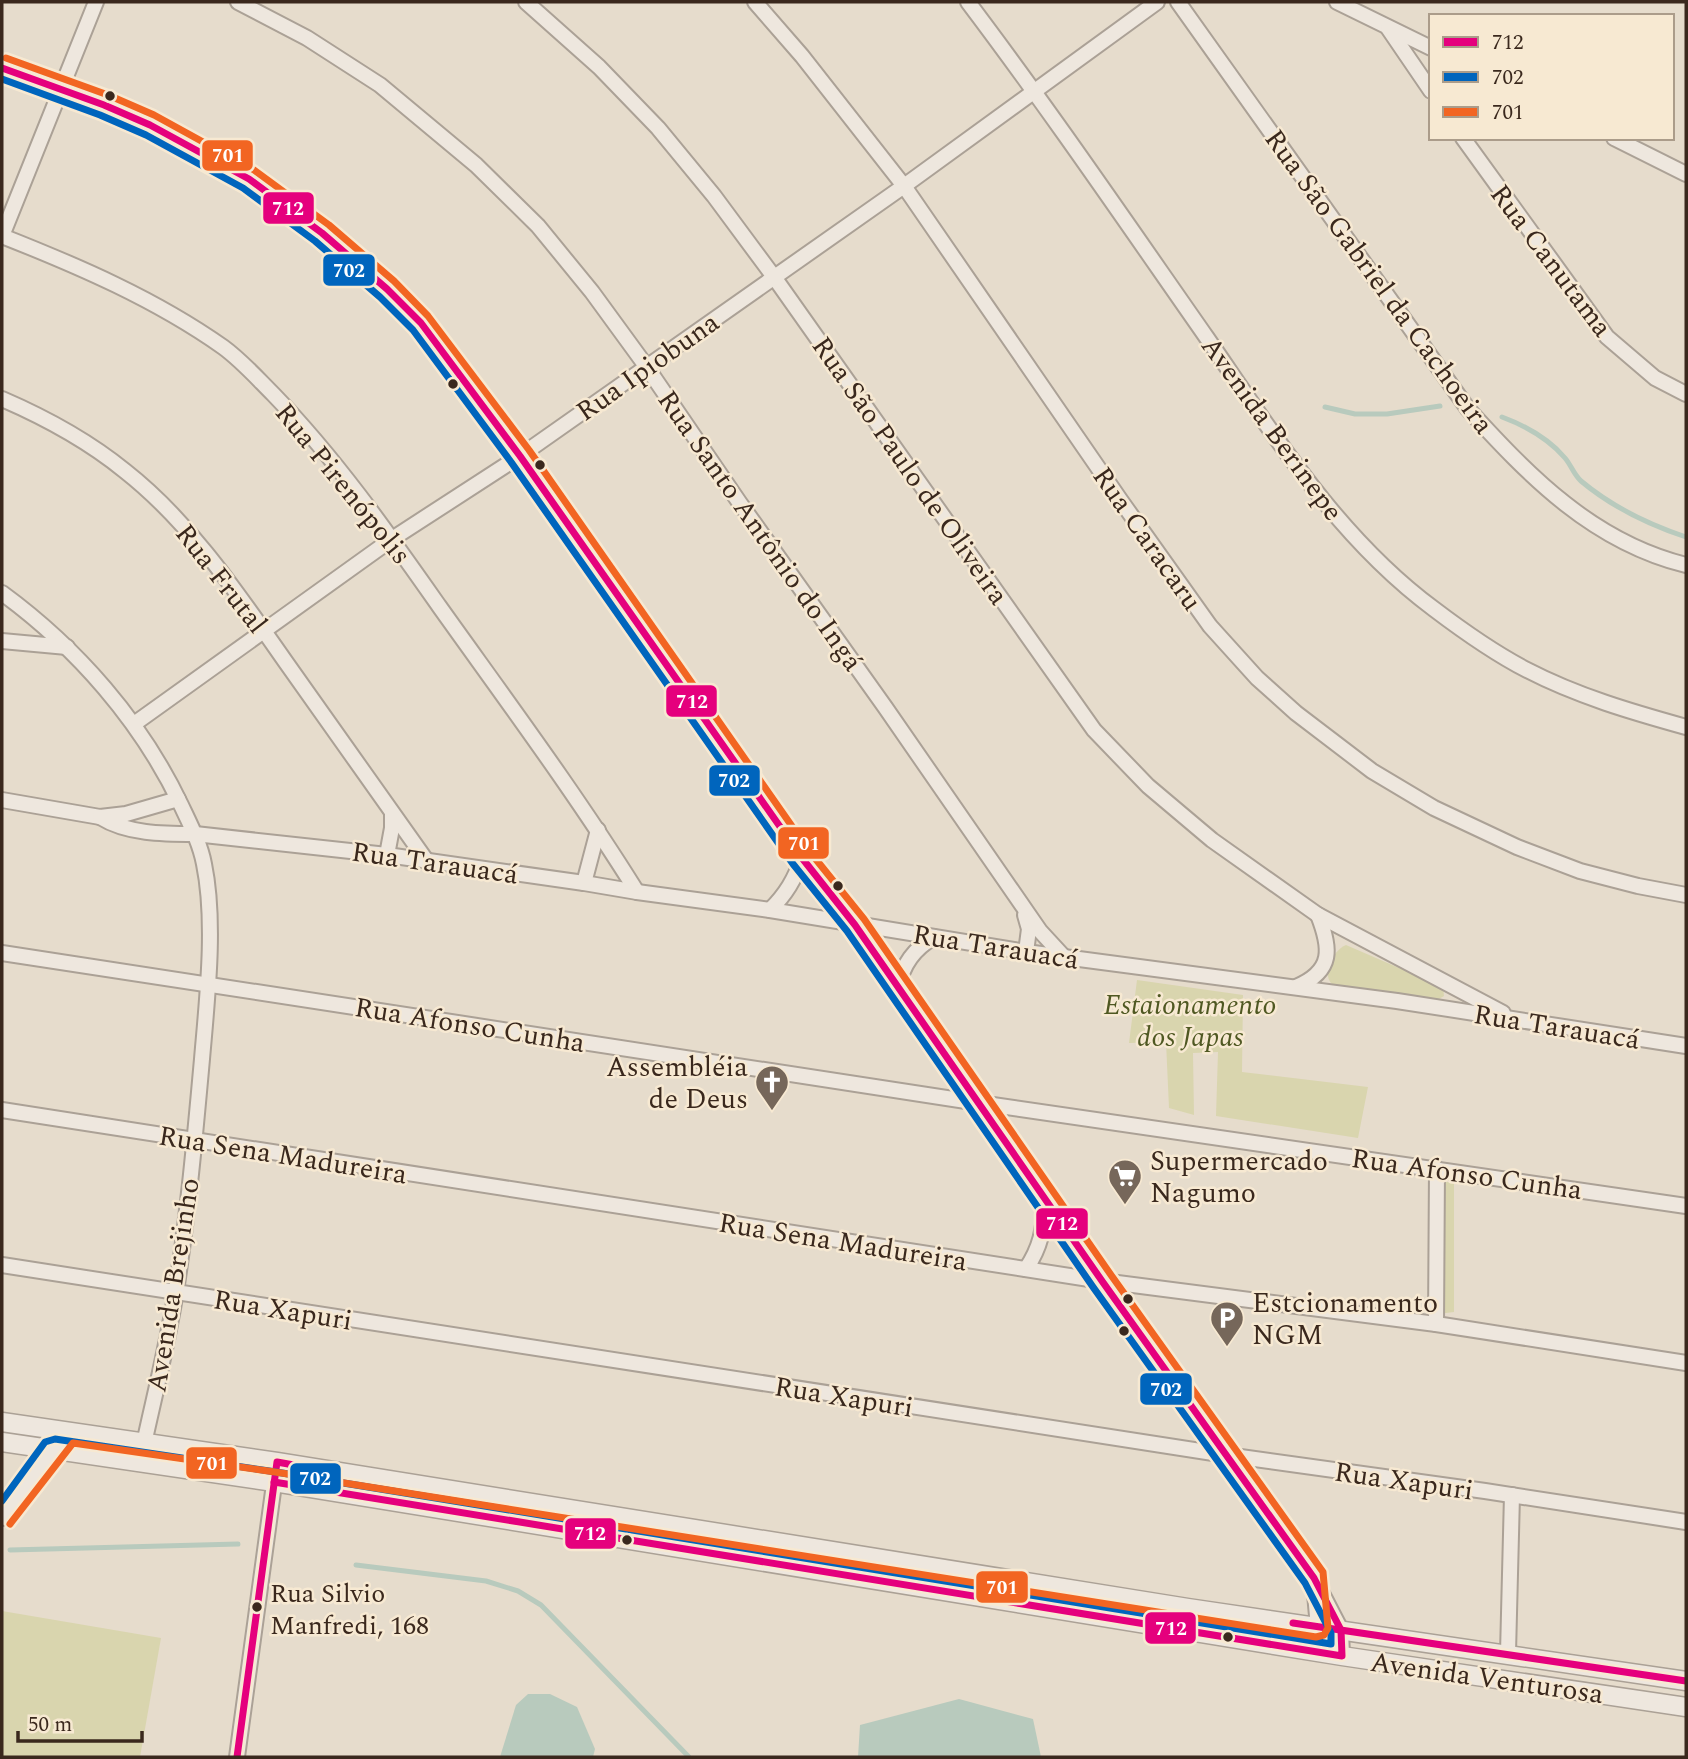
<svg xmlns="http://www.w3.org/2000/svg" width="1688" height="1759" font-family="Spectral,serif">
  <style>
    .green { fill: #d9d5ae }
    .water { fill: #b8cabd }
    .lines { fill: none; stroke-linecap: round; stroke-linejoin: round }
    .stream { stroke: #b8cabd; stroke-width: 5 }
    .minor-casing { stroke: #aba196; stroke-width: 18 }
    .tertiary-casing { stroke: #aba196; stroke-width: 21 }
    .minor { stroke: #eee7de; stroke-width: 14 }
    .tertiary { stroke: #eee7de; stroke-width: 18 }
    .bus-1-casing { stroke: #f7e9d2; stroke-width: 12 }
    .bus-2-casing { stroke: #f7e9d2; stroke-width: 12 }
    .bus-3-casing { stroke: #f7e9d2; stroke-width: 12 }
    .bus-1 { stroke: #e5007d; stroke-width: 7 }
    .bus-2 { stroke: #0065bd; stroke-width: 7 }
    .bus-3 { stroke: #f26522; stroke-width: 7 }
    .bus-dot { fill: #3a281d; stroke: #f7e9d2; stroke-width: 2.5 }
    .labels { text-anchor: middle; stroke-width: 5; stroke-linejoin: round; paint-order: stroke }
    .bus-label { font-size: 26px; fill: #3a281d; stroke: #f7e9d2; text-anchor: start }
    .street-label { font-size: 28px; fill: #3a281d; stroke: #f7e9d2 }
    .park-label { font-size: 28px; font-style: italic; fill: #4f5822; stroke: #f7e9d2 }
    .poi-label { font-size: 28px; fill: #3a281d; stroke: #f7e9d2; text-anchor: start }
    .line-badge { stroke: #f7e9d2; stroke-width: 2.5 }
    .badge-label { font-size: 19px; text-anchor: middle; font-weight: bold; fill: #fff }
  </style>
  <rect width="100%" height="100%" fill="#e6dccc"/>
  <g class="green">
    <path d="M1346 945 1443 987 1444 996 1437 1000 1334 986C1320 976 1332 951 1346 945Z"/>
    <polygon points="1137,980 1243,995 1242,1072 1368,1087 1358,1138 1216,1116 1218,1052 1193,1053 1194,1115 1169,1108 1166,1042 1129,1043"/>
    <polygon points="1441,1181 1454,1183 1454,1312 1438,1314"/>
    <polygon points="2,1611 161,1638 140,1757 2,1757"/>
  </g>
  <g class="water">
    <polygon points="528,1694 550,1694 577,1707 595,1749 593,1757 500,1757 516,1705"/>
    <polygon points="959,1699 1033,1719 1041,1757 858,1757 860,1725"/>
  </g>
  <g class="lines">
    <g class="stream">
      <polyline points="1325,407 1355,414 1387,414 1440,406"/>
      <path d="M1502 417C1526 426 1548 438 1565 458 1571 465 1574 475 1581 481 1612 507 1647 524 1686 537"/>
      <polyline points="10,1550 238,1544"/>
      <polyline points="356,1565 486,1581 518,1591 541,1605 689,1757"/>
    </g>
    <g class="minor-casing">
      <g id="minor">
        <path d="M96 2 2 236C78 266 155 299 223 347 241 360 257 378 273 394 336 459 387 532 439 606 506 700 576 794 637 892"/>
        <polyline points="238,2 307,38 380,85 476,165 538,226 592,292 646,366 739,502 885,707 1040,931 1064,957"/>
        <polyline points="526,2 599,67 658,128 714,196 774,277 1094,730 1148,786 1212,840 1318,915 1503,1013"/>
        <polyline points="755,2 802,56 904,186 1121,501 1210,626 1257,678 1296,713 1372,771 1434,808 1517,847 1580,871 1638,886 1686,895"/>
        <path d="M968 2C1051 112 1128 225 1207 338 1274 435 1338 538 1434 609 1463 631 1494 653 1527 670 1577 696 1632 712 1686 727"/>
        <path d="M1178 2 1468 409C1530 477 1593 542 1686 565"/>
        <polyline points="1337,2 1431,48"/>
        <polyline points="1388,28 1431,91"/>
        <polyline points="2,68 104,105 150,125 188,144 249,179 322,233 387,289 421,323 520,456 802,858 855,925 1102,1281 1314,1578 1341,1630 1342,1656"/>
        <polyline points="1463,138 1607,337 1655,378 1686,394"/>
        <polyline points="1614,138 1686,174"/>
        <path d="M2 399C46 418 87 440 125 471 190 522 238 594 285 661 332 727 379 794 426 860"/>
        <path d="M2 593C77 648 141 721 181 805 190 824 200 843 204 864 216 922 207 1000 202 1059 195 1137 188 1214 176 1291 167 1348 152 1405 140 1462"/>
        <polyline points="2,641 67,647"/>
        <polyline points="134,724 392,539 520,456 904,186 1157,2"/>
        <polyline points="2,800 100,817 126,814 178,799"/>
        <path d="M100 817C127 834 163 834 195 834L387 855 584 883 637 892 770 910 1026 952 1397 1001 1686 1046"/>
        <polyline points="387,855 392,828 392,813"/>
        <polyline points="584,883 598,830"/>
        <path d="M770 910C786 894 795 879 802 858"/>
        <polyline points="1025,915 1029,929 1026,952"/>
        <polyline points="2,953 979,1103 1686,1206"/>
        <path d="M898 987C903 964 914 949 934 937"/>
        <path d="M1296 987C1334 971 1331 948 1318 915"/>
        <polyline points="2,1110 1102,1281 1436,1324 1686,1363"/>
        <polyline points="2,1265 1226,1455 1485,1491 1686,1522"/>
        <path d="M1026 1269C1042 1245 1043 1229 1046 1201"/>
        <polyline points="1436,1324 1437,1169"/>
        <polyline points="2,1518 68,1432"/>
        <polyline points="1314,1652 1318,1627 1314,1583"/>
        <polyline points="1508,1653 1512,1495"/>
        <polyline points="237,1757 277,1462"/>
      </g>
    </g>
    <g class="tertiary-casing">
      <g id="tertiary">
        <polyline points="2,1422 277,1462 1188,1608 1686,1681"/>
        <polyline points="2,1442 274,1482 1342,1656 1686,1707"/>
      </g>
    </g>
    <use href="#minor" class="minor"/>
    <use href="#tertiary" class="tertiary"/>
    <g class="bus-1-casing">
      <g id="bus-1">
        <polyline points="2,68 104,105 150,125 249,179 322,233 387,289 421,323 520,456 802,858 855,925 1102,1281 1314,1578 1341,1630 1342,1656 274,1482"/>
        <polyline points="1293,1623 1686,1681"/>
        <polyline points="237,1757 277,1462 305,1467"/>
      </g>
    </g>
    <g class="bus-2-casing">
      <polyline id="bus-2" points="2,79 100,115 146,135 243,188 315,241 380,297 413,330 511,462 793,864 847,931 1093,1287 1305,1583 1331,1633 1331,1644 276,1472 55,1439 45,1442 2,1501"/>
    </g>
    <g class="bus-3-casing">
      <polyline id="bus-3" points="6,58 108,95 154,115 254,170 329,225 394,281 428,316 529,450 810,852 864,919 1111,1275 1323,1572 1328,1628 1324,1635 1316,1637 275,1472 73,1443 10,1524"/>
    </g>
    <use href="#bus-1" class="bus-1"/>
    <use href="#bus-2" class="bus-2"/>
    <use href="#bus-3" class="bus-3"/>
  </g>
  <defs>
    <g id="church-pin" transform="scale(1.75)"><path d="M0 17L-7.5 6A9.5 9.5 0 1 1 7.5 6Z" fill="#76675a" stroke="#f7e9d2"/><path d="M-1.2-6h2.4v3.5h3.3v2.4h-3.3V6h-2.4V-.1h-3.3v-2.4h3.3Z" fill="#fff"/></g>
    <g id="supermarket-pin" transform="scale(1.75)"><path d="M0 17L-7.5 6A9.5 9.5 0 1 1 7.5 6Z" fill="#76675a" stroke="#f7e9d2"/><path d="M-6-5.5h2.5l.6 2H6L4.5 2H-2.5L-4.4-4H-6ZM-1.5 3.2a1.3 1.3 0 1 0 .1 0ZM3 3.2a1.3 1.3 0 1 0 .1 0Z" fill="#fff"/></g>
    <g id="parking-pin" transform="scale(1.75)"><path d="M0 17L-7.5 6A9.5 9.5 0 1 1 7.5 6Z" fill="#76675a" stroke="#f7e9d2"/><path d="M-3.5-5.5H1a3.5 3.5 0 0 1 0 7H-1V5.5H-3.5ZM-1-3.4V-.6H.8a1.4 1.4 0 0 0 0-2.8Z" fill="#fff"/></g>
  </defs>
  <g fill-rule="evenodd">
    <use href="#church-pin" x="772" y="1082"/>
    <use href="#supermarket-pin" x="1125" y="1176"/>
    <use href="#parking-pin" x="1227" y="1318"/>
  </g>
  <g class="bus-dot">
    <circle cx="110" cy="96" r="6"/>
    <circle cx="453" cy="384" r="6"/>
    <circle cx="540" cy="465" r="6"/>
    <circle cx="838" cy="886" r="6"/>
    <circle cx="1128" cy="1299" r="6"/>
    <circle cx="1124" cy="1331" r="6"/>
    <circle cx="627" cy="1540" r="6"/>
    <circle cx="257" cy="1607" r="6"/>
    <circle cx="1228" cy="1637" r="6"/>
  </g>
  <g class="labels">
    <g class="bus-label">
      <text x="270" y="1602">Rua Silvio<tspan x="270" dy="32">Manfredi, 168</tspan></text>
    </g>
    <g class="street-label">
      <text transform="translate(1552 260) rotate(53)" y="10">Rua Canutama</text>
      <text transform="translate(1380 281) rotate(54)" y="10">Rua São Gabriel da Cachoeira</text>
      <text transform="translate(647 366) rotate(-35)" y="10">Rua Ipiobuna</text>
      <text transform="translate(1273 428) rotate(54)" y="10">Avenida Berinepe</text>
      <text transform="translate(911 470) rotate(55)" y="10">Rua São Paulo de Oliveira</text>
      <text transform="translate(344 483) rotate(51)" y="10">Rua Pirenópolis</text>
      <text transform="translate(761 530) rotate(55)" y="10">Rua Santo Antônio do Ingá</text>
      <text transform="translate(1148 538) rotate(55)" y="10">Rua Caracaru</text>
      <text transform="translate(222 578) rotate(52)" y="10">Rua Frutal</text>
      <text transform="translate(435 862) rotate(8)" y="10">Rua Tarauacá</text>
      <text transform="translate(996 946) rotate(9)" y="10">Rua Tarauacá</text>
      <text transform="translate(470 1024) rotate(9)" y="10">Rua Afonso Cunha</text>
      <text transform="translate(1557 1026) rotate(9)" y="10">Rua Tarauacá</text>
      <text transform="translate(283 1154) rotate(9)" y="10">Rua Sena Madureira</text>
      <text transform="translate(1467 1173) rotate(8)" y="10">Rua Afonso Cunha</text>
      <text transform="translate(843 1241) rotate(9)" y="10">Rua Sena Madureira</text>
      <text transform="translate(172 1285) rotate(-81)" y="10">Avenida Brejinho</text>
      <text transform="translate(283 1309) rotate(9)" y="10">Rua Xapuri</text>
      <text transform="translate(844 1396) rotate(9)" y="10">Rua Xapuri</text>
      <text transform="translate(1404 1480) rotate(8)" y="10">Rua Xapuri</text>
      <text transform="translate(1487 1677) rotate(8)" y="10">Avenida Venturosa</text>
    </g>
    <g class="park-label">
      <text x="1190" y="1014">Estaionamento<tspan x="1190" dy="32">dos Japas</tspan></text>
    </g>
    <g class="poi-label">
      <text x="748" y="1076" text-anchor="end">Assembléia<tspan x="748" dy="32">de Deus</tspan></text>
      <text x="1150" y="1170">Supermercado<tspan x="1150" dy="32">Nagumo</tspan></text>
      <text x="1252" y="1312">Estcionamento<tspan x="1252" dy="32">NGM</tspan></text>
    </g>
  </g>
  <g class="line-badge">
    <rect x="201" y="139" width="53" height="33" rx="7" fill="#f26522"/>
    <rect x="262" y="191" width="53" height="34" rx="7" fill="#e5007d"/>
    <rect x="322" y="253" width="54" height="34" rx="7" fill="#0065bd"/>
    <rect x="665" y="684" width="53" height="34" rx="7" fill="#e5007d"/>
    <rect x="708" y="764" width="53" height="33" rx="7" fill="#0065bd"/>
    <rect x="777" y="826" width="53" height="34" rx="7" fill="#f26522"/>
    <rect x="1035" y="1207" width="54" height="33" rx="7" fill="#e5007d"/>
    <rect x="1139" y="1372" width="54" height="34" rx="7" fill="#0065bd"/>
    <rect x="185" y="1446" width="53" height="34" rx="7" fill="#f26522"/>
    <rect x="289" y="1462" width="53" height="33" rx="7" fill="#0065bd"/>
    <rect x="564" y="1517" width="53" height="33" rx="7" fill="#e5007d"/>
    <rect x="975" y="1570" width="54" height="34" rx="7" fill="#f26522"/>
    <rect x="1144" y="1611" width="53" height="34" rx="7" fill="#e5007d"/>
  </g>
  <g class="badge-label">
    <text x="228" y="162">701</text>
    <text x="288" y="215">712</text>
    <text x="349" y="277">702</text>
    <text x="692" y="708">712</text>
    <text x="734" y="787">702</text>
    <text x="804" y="850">701</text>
    <text x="1062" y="1230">712</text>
    <text x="1166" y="1396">702</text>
    <text x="212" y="1470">701</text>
    <text x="315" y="1485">702</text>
    <text x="590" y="1540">712</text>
    <text x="1002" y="1594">701</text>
    <text x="1171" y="1635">712</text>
  </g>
  <rect width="1688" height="1759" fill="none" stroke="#3a281d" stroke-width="7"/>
  <rect x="1429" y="14" width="245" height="126" fill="#f7e9d2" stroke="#ab9c8a" stroke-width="2"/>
  <rect x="1443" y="37" width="35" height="10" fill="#e5007d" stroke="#ab9c8a" stroke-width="2"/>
  <text x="1492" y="49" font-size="21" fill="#3a281d">712</text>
  <rect x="1443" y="72" width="35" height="10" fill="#0065bd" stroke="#ab9c8a" stroke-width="2"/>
  <text x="1492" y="84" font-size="21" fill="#3a281d">702</text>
  <rect x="1443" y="107" width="35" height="10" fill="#f26522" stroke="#ab9c8a" stroke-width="2"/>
  <text x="1492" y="119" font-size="21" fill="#3a281d">701</text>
  <path d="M18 1731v10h124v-10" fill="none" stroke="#3a281d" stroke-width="3.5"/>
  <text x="28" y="1731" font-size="21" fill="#3a281d" stroke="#f7e9d2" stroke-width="5" paint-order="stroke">50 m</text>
</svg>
